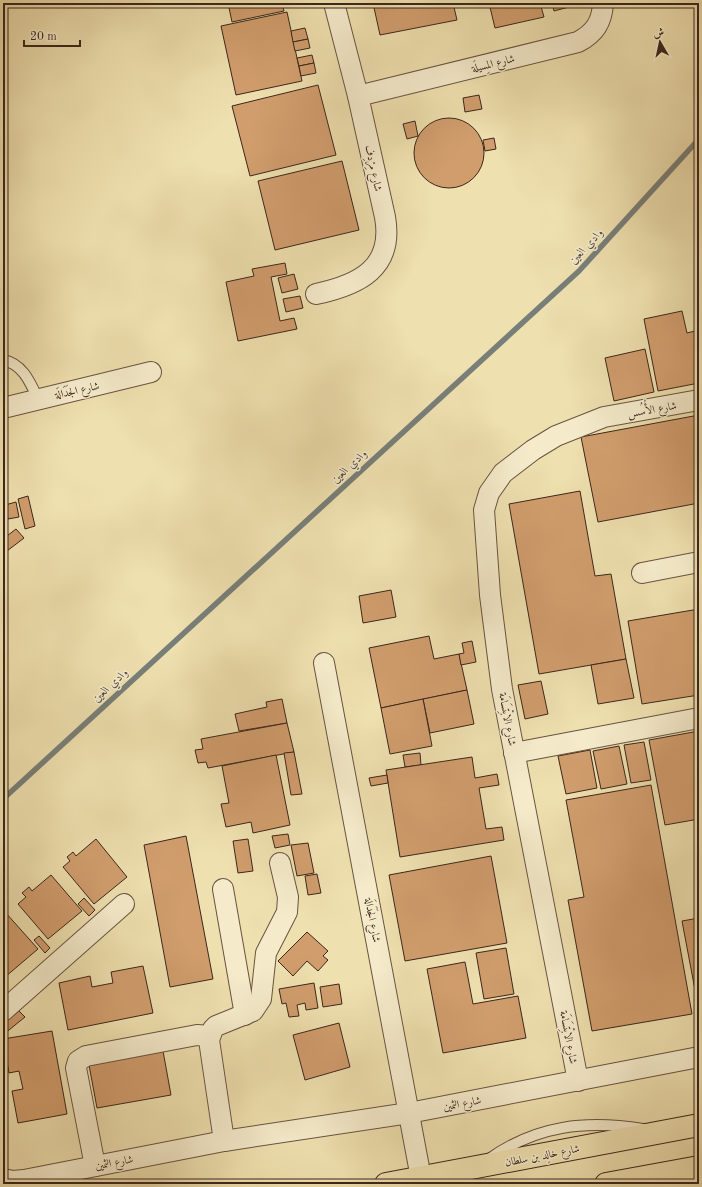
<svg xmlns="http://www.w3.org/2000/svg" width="702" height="1187" font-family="'Old Standard TT',Amiri,serif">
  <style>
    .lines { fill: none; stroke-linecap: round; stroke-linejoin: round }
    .stream { stroke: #787f79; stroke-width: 5.5 }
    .building { fill: #d19d6d; stroke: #3b261c }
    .service-casing { stroke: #685441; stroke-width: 12 }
    .minor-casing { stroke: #685441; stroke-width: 22 }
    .primary-casing { stroke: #3b261c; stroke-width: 24 }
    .service { stroke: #f5ebcb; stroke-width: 10 }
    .minor { stroke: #f5ebcb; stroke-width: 20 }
    .primary { stroke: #efe0af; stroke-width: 22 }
    .labels { text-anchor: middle; stroke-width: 3; stroke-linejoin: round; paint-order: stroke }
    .street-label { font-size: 11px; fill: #3b261c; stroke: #f5ebcb }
    .water-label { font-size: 12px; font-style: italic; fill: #544b43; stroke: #f5ebcb }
  </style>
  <rect width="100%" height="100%" fill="#efe0af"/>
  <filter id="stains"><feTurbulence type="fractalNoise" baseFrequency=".005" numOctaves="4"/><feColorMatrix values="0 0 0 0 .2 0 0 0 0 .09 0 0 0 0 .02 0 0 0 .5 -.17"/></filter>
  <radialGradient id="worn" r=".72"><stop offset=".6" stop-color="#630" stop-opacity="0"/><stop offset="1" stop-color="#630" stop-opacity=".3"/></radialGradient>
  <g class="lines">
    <polyline class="stream" points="3,799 579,271 699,139"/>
  </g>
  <g class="building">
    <polygon points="228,3 282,3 284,11 232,22"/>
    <polygon points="373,3 453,3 457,20 380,35"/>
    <polygon points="489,3 540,3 544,17 495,28"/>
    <polygon points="552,3 568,3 569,7 554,11"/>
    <polygon points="287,12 302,81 236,95 221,26"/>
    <polygon points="305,28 308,39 293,42 291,31"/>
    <polygon points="308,39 310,48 295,51 293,42"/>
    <polygon points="312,55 314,63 299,66 297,58"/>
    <polygon points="314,63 316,73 301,76 299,66"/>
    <polygon points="318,85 336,155 250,176 232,106"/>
    <polygon points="479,95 482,109 465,112 463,98"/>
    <circle cx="449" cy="153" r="35"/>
    <polygon points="415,121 418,136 407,139 403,124"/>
    <polygon points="494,138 496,149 485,151 483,140"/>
    <polygon points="342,161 359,230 275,250 258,181"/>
    <polygon points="285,263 287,274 271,277 280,321 294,318 297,329 238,341 226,282 254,276 252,269"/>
    <polygon points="294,274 298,289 282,293 278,278"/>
    <polygon points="300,296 303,308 286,312 283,299"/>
    <polygon points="682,311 687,333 699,330 699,383 658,391 644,319"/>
    <polygon points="645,349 654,392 614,401 605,358"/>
    <polygon points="699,415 699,503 598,522 581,437"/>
    <polygon points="580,491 595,576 611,574 626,659 539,674 509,504"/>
    <polygon points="28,496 35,526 25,529 18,499"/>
    <polygon points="16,502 19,517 8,519 5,505"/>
    <polygon points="16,529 24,538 3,554 3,539"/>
    <polygon points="391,590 396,617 363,623 359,596"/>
    <polygon points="699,609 699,695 642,704 628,621"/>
    <polygon points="429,636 434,659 459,654 467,690 381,708 369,648"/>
    <polygon points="472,641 476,662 461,665 459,654 464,653 462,643"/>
    <polygon points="626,659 634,698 598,704 591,665"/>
    <polygon points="541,681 548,714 525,719 518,685"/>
    <polygon points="467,690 474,724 430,733 423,699"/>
    <polygon points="282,699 287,723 239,731 235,714 267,707 266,702"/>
    <polygon points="423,699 432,746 390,754 381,708"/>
    <polygon points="287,723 294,752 208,768 206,762 198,763 195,750 203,749 201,739"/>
    <polygon points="699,731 699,819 665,825 649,740"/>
    <polygon points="644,742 651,780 631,783 624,745"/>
    <polygon points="619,746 627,784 601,789 593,751"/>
    <polygon points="590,750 597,788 566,794 558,756"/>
    <polygon points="294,752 302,794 291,795 284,753"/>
    <polygon points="420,753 421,765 405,767 403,755"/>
    <polygon points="276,755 290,825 253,833 251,822 226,827 221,804 229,803 222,766"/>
    <polygon points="472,757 475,778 497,774 499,785 479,788 486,829 502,827 504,840 400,857 386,770"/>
    <polygon points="387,775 388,783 371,786 369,778"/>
    <polygon points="651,785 692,1014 592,1031 568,900 584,897 566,800"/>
    <polygon points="288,834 290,845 275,848 272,836"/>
    <polygon points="186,836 213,979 170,987 144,845"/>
    <polygon points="96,839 127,877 94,904 63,867 70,861 67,857 73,852 76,856"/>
    <polygon points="248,839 253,871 238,873 233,841"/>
    <polygon points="308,843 314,873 297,876 291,845"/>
    <polygon points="491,856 507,943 405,961 389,875"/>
    <polygon points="317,874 321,893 308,895 305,876"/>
    <polygon points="51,875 82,911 48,939 18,904 26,897 22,893 29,887 32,891"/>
    <polygon points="84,898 95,910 89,916 78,904"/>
    <polygon points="5,912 38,949 5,977 3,975 3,913"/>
    <polygon points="699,918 699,1011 682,921"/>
    <polygon points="307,932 328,951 323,956 328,960 318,971 307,961 293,976 278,961"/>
    <polygon points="39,936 50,948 45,953 34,940"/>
    <polygon points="506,948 514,994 484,999 476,953"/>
    <polygon points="465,962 473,1004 518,996 526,1038 443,1053 427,969"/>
    <polygon points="143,966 153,1013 68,1030 59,983 90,976 92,987 113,983 111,972"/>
    <polygon points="314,983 318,1008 306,1010 305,1003 297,1005 299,1016 289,1017 286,1003 282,1004 279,989"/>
    <polygon points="339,984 342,1004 323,1007 320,987"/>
    <polygon points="17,1009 25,1017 4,1034 3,1021"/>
    <polygon points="339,1023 350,1067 305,1080 293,1035"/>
    <polygon points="52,1031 67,1114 18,1123 12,1091 23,1089 19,1071 9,1073 3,1039"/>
    <polygon points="163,1051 171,1095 97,1108 89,1065"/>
  </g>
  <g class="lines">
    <g class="service-casing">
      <g id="service">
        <path d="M3 360C23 364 30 382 38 399"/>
        <path d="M489 1159C537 1125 586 1120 643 1129"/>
      </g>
    </g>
    <g class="minor-casing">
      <g id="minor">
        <path d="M358 96 578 42C595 33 602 22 603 3"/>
        <path d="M316 294C359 285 394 268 385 217L358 96 334 3"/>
        <polyline points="3,408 151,372"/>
        <polyline points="642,573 699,562"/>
        <polyline points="324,663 421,1178"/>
        <polyline points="514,753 699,718"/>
        <polyline points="223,889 245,1015"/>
        <polyline points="3,1011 124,904"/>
        <polyline points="578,1081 502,689 490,595 484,510 489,493 503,473 533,450 556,436 604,417 699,400"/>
        <polyline points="224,1141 209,1040 213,1029 216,1026 253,1011 261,999 266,953 287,912 288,897 280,863"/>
        <polyline points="95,1166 76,1068 78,1061 86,1056 197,1035 209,1036"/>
        <polyline points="3,1179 13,1181 24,1180 224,1141 409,1113 699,1057"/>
      </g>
    </g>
    <g class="primary-casing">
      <g id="primary">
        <polyline points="386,1184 699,1125"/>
        <polyline points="606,1184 699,1167"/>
        <polyline points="698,1184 699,1184"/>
      </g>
    </g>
    <use href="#service" class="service"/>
    <use href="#minor" class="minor"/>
    <use href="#primary" class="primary"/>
  </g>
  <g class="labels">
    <g class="street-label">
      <text transform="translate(493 63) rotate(-14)" y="4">شارع المِسيلَة</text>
      <text transform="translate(374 168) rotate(78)" y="4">شارع مِرْدِف</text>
      <text transform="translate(77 390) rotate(-13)" y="4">شارع الجَدَالَة</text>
      <text transform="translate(652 409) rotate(-10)" y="4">شارع الأُسُس</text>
      <text transform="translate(508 719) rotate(79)" y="4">شارع الابْتِسَامَة</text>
      <text transform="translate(373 920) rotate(79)" y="4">شارع الجَدَالَة</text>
      <text transform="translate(569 1037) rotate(79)" y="4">شارع الابْتِسَامَة</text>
      <text transform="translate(462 1103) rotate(-11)" y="4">شارع الثمين</text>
      <text transform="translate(542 1155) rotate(-11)" y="4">شارع خالِد بن سلطان</text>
      <text transform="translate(114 1162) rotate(-11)" y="4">شارع الثمين</text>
    </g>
    <g class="water-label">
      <text transform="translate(586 246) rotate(-47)" y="4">وادي العين</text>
      <text transform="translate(349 466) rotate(-43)" y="4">وادي العين</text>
      <text transform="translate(110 685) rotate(-43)" y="4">وادي العين</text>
    </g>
  </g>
  <rect width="702" height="1187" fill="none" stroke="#efe0af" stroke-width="16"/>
  <rect x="4" y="4" width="694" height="1179" fill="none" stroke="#3b261c" stroke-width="2"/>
  <rect x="8" y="8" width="686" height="1171" fill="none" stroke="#3b261c"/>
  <g transform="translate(660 42) rotate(351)" stroke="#f5ebcb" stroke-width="3" paint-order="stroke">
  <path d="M0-3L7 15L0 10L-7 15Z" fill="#3b261c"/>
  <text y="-6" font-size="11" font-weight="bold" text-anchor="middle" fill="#3b261c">ش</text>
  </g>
  <path d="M24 40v6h56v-6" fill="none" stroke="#3b261c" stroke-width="2"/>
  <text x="30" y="40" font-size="12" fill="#3b261c" stroke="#f5ebcb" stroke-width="3" paint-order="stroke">20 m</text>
  <rect width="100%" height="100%" filter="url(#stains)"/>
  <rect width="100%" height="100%" fill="url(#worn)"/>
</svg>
